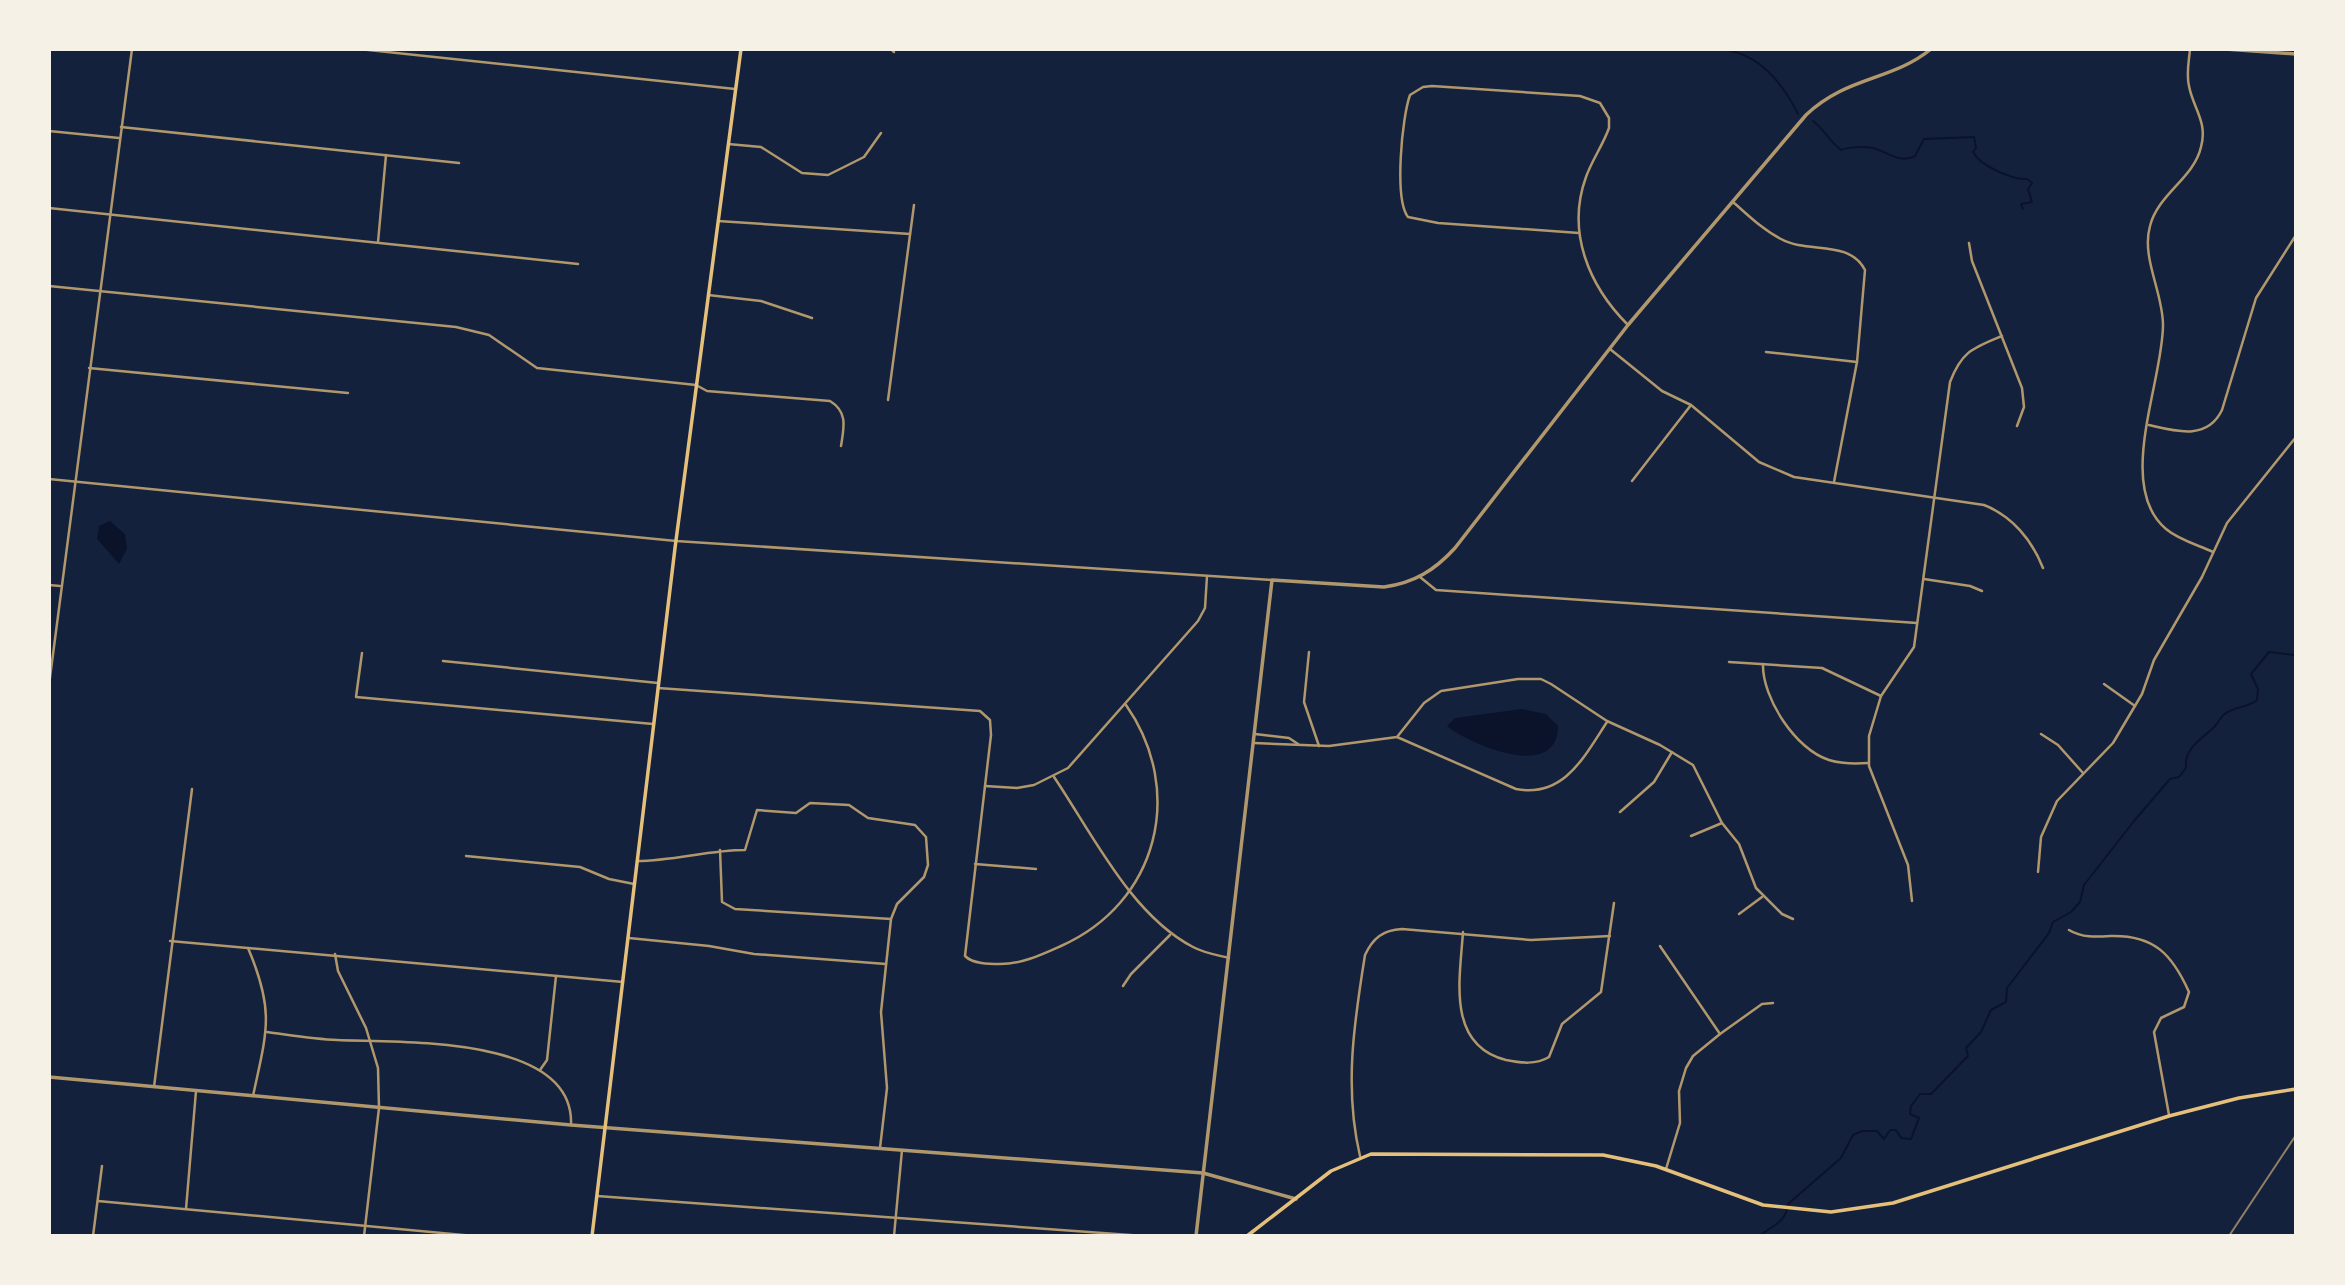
<svg xmlns="http://www.w3.org/2000/svg" width="2345" height="1285" font-family="'Open Sans',sans-serif">
  <style>
    .water { fill: #0b132b }
    .lines { fill: none; stroke-linecap: round; stroke-linejoin: round }
    .stream { stroke: #0b132b; stroke-width: 2 }
    .minor { stroke: #b1986c; stroke-width: 2.5 }
    .tertiary { stroke: #b1986c; stroke-width: 3.5 }
    .secondary { stroke: #e5c07b; stroke-width: 3.5 }
    .rail { stroke: #918062; stroke-width: 2 }
  </style>
  <rect width="100%" height="100%" fill="#14213d"/>
  <g class="water">
    <polygon points="110,521 125,534 127,549 119,564 97,539 99,526"/>
    <path d="M1522 709 1546 714 1558 726C1558 782 1470 745 1447 726L1455 718Z"/>
  </g>
  <g class="lines">
    <g class="stream">
      <path d="M1691 49C1704 50 1718 48 1731 51 1763 58 1784 86 1798 114"/>
      <path d="M1813 121C1825 130 1828 140 1841 150 1849 147 1864 146 1873 148 1888 152 1900 164 1915 156L1924 139 1974 137 1976 148 1973 152C1979 165 2012 180 2027 179L2032 183 2028 189 2032 202 2021 204 2023 209"/>
      <path d="M1759 1236C1773 1225 1786 1223 1788 1204L1841 1158 1853 1135 1862 1131H1877L1884 1139 1890 1130H1896L1901 1138 1911 1139 1919 1118 1910 1114 1911 1106 1920 1094H1931L1968 1056 1966 1048 1981 1032 1991 1010 2006 1002 2007 988 2049 933 2053 922 2071 912 2080 902 2084 885 2134 821 2170 779 2179 777 2186 768C2184 749 2199 741 2212 729 2218 725 2220 716 2226 713 2237 706 2247 708 2257 700L2258 689 2251 674 2269 652 2294 655 2296 651"/>
    </g>
    <g class="minor">
      <polyline points="359,49 735,89"/>
      <polyline points="891,49 894,52"/>
      <path d="M2190 49C2189 61 2186 74 2189 86 2193 108 2208 122 2201 147 2194 178 2158 194 2150 226 2141 258 2163 292 2163 325 2163 382 2115 486 2166 529 2179 540 2198 545 2213 552"/>
      <polyline points="121,127 459,163"/>
      <polyline points="49,131 119,138"/>
      <polyline points="728,144 761,147 802,173 828,175 864,157 881,133"/>
      <path d="M1733 202C1748 215 1763 230 1781 239 1808 254 1849 239 1865 270L1857 362 1834 482"/>
      <polyline points="49,208 578,264"/>
      <polyline points="718,221 910,234"/>
      <path d="M1579 233 1438 223 1408 217C1394 199 1402 117 1410 95L1423 87 1432 86 1580 96 1600 103 1609 118V128C1603 145 1592 160 1586 177 1566 232 1589 286 1628 325"/>
      <polyline points="378,242 386,155"/>
      <polyline points="1969,243 1972,261 2022,388 2024,407 2017,426"/>
      <path d="M49 286 456 327 489 335 537 368 696 385 707 391 830 401C848 412 844 427 841 446"/>
      <polyline points="708,295 761,301 812,318"/>
      <path d="M1610 349 1662 391 1691 405 1759 462 1794 477 1984 505C2012 516 2032 540 2043 568"/>
      <polyline points="1766,352 1857,362"/>
      <polyline points="89,368 348,393"/>
      <polyline points="888,400 914,205"/>
      <path d="M2149 425C2175 431 2207 441 2222 410L2256 298 2296 235"/>
      <polyline points="49,479 676,541 1272,580"/>
      <polyline points="1632,481 1691,405"/>
      <polyline points="1420,577 1436,590 1917,623"/>
      <polyline points="1924,579 1970,586 1982,591"/>
      <polyline points="49,585 60,586"/>
      <polyline points="1309,652 1304,702 1319,746"/>
      <polyline points="362,653 356,697 653,724"/>
      <polyline points="443,661 658,683"/>
      <polyline points="1729,662 1822,668 1881,696"/>
      <path d="M1763 664C1762 698 1796 750 1829 760 1842 764 1855 764 1868 763"/>
      <polyline points="2104,684 2135,706"/>
      <polyline points="49,685 132,49"/>
      <path d="M658 688 980 711 990 720 991 735 965 956C973 964 989 964 1000 964 1022 964 1041 955 1061 946 1158 903 1186 791 1126 705"/>
      <polyline points="1255,734 1289,738 1298,744"/>
      <polyline points="2041,734 2058,745 2083,773"/>
      <path d="M1397 737 1516 789C1564 798 1584 757 1607 722"/>
      <polyline points="1254,743 1329,746 1397,737 1424,703 1441,691 1518,679 1541,679 1551,684 1607,721 1660,745 1693,765 1722,823 1739,844 1756,888 1782,914 1793,919"/>
      <path d="M1054 777C1092 833 1131 915 1193 947 1204 953 1217 955 1229 958"/>
      <polyline points="985,786 1017,788 1034,785 1068,768 1198,621 1205,608 1207,576"/>
      <polyline points="1620,812 1654,782 1672,752"/>
      <polyline points="1691,836 1722,823"/>
      <polyline points="720,850 722,902 735,909 891,919"/>
      <polyline points="466,856 580,867 609,879 634,884"/>
      <path d="M637 861C674 861 708 850 745 850L757 810 796 813 810 803 849 805 868 818 915 825 926 837 928 865 924 877 897 904 891 919 881 1012 887 1088 880 1148"/>
      <polyline points="975,864 1036,869"/>
      <polyline points="2038,872 2041,837 2057,801 2113,743 2142,694 2154,660 2202,577 2227,523 2296,437"/>
      <path d="M1912 901 1908 865 1869 766V736L1881 696 1914 647 1950 382C1962 351 1973 348 2002 336"/>
      <polyline points="1739,914 1762,897"/>
      <path d="M2069 930C2082 938 2096 937 2111 936 2154 935 2172 954 2189 992L2184 1007 2161 1018 2154 1032 2169 1115"/>
      <path d="M1463 932C1460 978 1446 1045 1506 1060 1521 1063 1536 1065 1549 1057L1562 1024 1601 992 1614 903"/>
      <polyline points="629,938 709,946 754,954 886,964"/>
      <polyline points="170,941 623,982"/>
      <polyline points="1660,946 1720,1034"/>
      <path d="M248 948C275 1011 267 1031 253 1096"/>
      <polyline points="335,954 338,971 366,1028 378,1068 379,1108 364,1236"/>
      <polyline points="1123,986 1131,974 1170,935"/>
      <path d="M267 1032C290 1035 314 1039 337 1040 397 1043 575 1034 571 1125"/>
      <polyline points="540,1070 547,1060 556,976"/>
      <polyline points="154,1087 192,789"/>
      <path d="M1360 1156C1344 1089 1354 1023 1365 955 1373 938 1383 930 1402 929L1531 940 1610 936"/>
      <polyline points="1666,1169 1680,1123 1679,1091 1686,1068 1693,1056 1720,1034 1762,1004 1773,1003"/>
      <polyline points="597,1196 1144,1236"/>
      <polyline points="98,1201 474,1236"/>
      <polyline points="186,1209 196,1091"/>
      <polyline points="93,1236 102,1166"/>
      <polyline points="894,1236 902,1150"/>
    </g>
    <g class="tertiary">
      <polyline points="2225,49 2296,54"/>
      <polyline points="49,1077 571,1125 1203,1173 1296,1199"/>
      <path d="M1196 1236 1272 580 1384 587C1414 583 1435 570 1455 548L1628 325 1806 115C1847 76 1892 81 1931 49"/>
    </g>
    <g class="secondary">
      <polyline points="592,1236 675,548 741,49"/>
      <polyline points="1247,1236 1331,1171 1371,1154 1603,1155 1656,1166 1763,1205 1831,1212 1893,1203 2169,1116 2239,1098 2296,1089"/>
    </g>
    <polyline class="rail" points="2229,1236 2296,1135"/>
  </g>
  <rect width="2345" height="1285" fill="none" stroke="#f6f1e7" stroke-width="102"/>
</svg>
